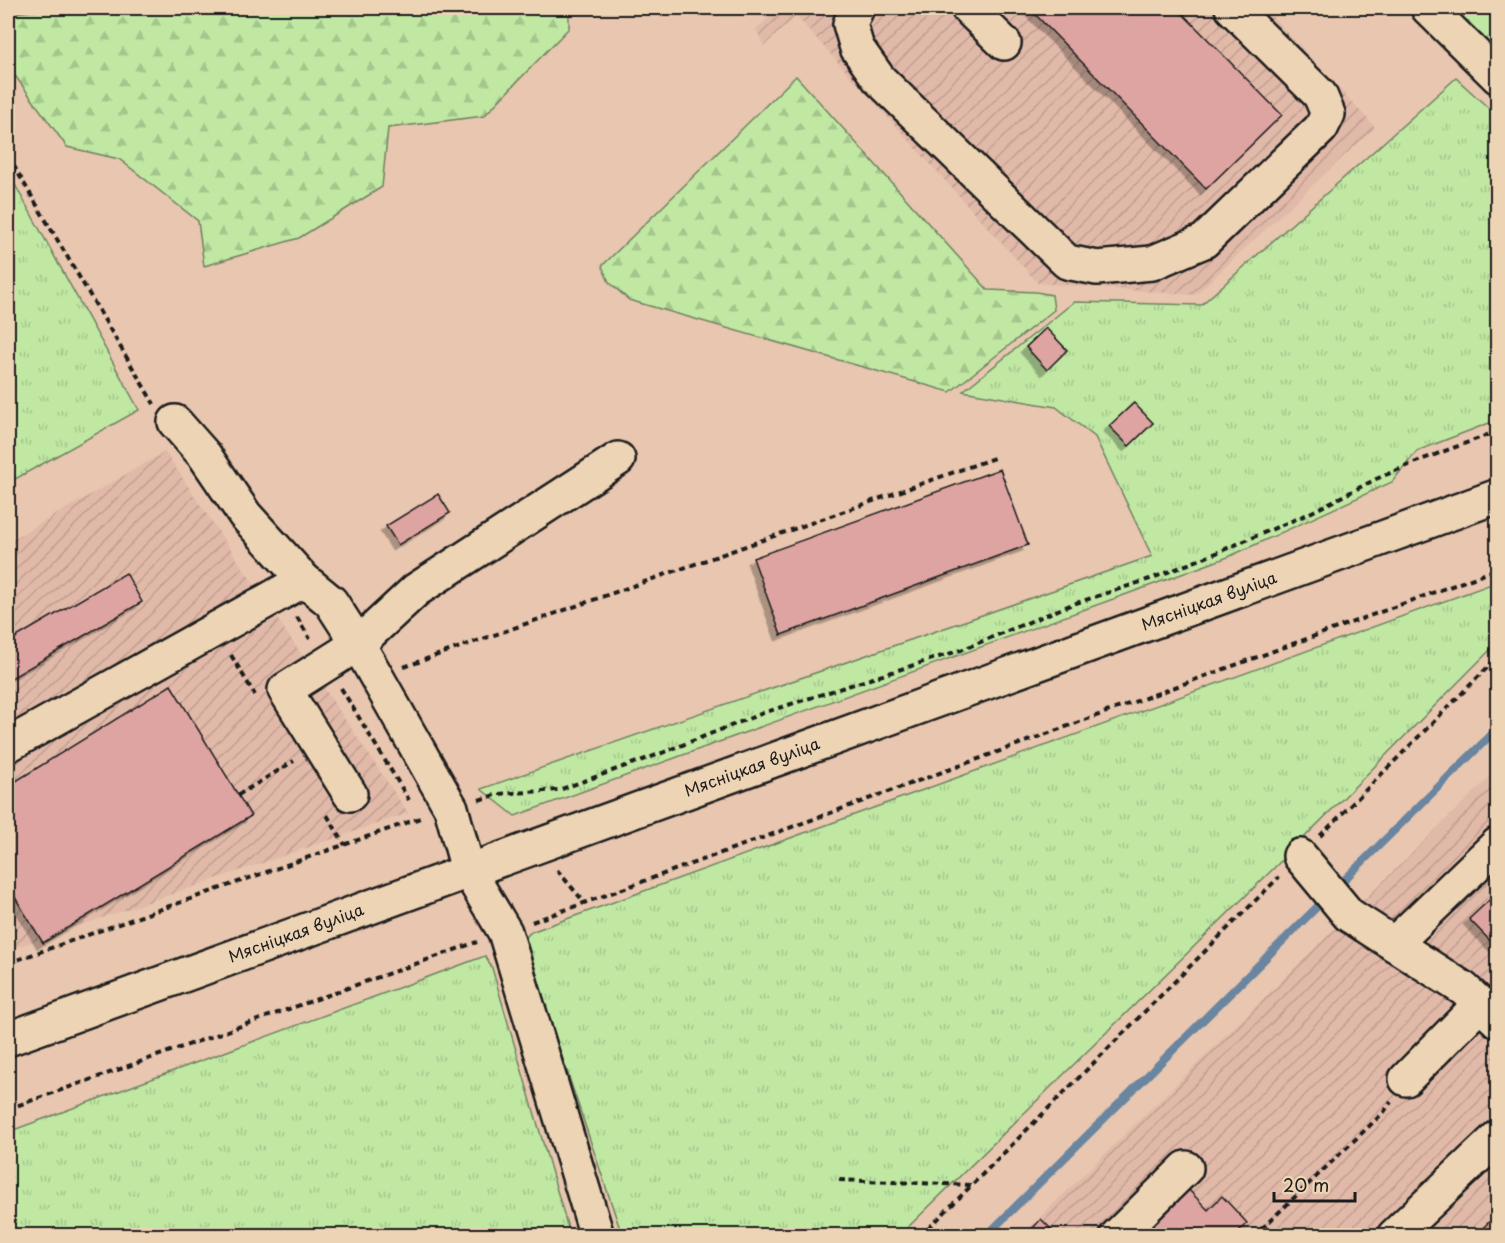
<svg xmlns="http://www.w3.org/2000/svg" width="1505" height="1243" font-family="'Playpen Sans',sans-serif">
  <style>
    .industrial { fill: url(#industrial-furrows) }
    .grass { fill: url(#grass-tufts); stroke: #6e8260; stroke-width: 1.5; fill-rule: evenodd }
    .forest { fill: url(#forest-firs); stroke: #6e8260; stroke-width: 1.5 }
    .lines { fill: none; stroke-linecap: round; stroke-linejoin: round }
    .stream { stroke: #6985a0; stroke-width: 8 }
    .building { fill: #dea4a2; stroke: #1c1c1c; stroke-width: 1.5; filter: url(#shadow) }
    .minor-casing { stroke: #1c1c1c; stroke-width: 38 }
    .major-casing { stroke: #1c1c1c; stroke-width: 38 }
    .path { stroke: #1c1c1c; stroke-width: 4; stroke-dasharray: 6 4.5; stroke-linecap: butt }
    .minor { stroke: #edd4b5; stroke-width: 33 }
    .major { stroke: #edd4b5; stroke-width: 33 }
    .labels { text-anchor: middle; stroke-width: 4.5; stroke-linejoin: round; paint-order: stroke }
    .street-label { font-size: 16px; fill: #1c1c1c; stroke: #edd4b5 }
  </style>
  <defs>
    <pattern id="industrial-furrows" width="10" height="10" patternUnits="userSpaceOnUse" patternTransform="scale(1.5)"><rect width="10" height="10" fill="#e1b9a8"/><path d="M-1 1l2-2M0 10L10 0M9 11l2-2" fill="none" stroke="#c09e90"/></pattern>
    <pattern id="grass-tufts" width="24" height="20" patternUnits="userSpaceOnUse" patternTransform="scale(1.5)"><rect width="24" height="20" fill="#c0e8a3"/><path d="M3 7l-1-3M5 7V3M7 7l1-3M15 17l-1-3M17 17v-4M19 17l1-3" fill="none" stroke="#a4c68c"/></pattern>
    <pattern id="forest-firs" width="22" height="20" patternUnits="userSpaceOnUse" patternTransform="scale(1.5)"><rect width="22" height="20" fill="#c0e8a3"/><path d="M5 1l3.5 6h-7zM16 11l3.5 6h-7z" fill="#a4c68c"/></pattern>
    <filter id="shadow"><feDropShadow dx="-5.5" dy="5.5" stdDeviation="0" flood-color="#0004"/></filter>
  </defs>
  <rect width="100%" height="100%" fill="#e8c6af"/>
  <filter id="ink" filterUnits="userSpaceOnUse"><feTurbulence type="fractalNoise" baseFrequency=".0167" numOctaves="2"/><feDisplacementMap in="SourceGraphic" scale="12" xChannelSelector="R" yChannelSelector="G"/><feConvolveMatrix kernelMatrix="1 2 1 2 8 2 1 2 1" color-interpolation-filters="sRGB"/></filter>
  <g filter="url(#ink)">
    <g class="industrial">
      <polygon points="780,8 1264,8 1375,127 1195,295 1038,283 796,16 764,46 756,29"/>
      <polygon points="165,452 408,813 8,950 8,542"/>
      <polygon points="1497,770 1497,1235 1021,1236 1349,915"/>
    </g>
    <g class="grass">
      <polygon points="1453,8 1497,8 1497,52"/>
      <path d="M1456 78 1497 116V420L1417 451 1392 482 1228 557 1149 586 515 816 481 789 1152 556 1095 437 1056 407 963 391 1074 302 1201 305ZM1046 328 1067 350 1047 369 1026 347ZM1133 403 1153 423 1129 446 1110 426Z"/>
      <polygon points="8,172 139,410 8,483"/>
      <polygon points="1497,582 1497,643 1270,872 900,1235 622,1235 523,940 531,932"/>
      <polygon points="485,956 492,968 570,1235 8,1235 8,1132"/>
    </g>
    <g class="forest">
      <polygon points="62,8 569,8 569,28 484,116 388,128 382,187 299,238 204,266 198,221 119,159 67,147 8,66 8,10 12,13"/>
      <polygon points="796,76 988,290 1036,292 1052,295 1054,310 950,392 629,300 609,282 602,266"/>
    </g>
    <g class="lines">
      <g class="stream">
        <polyline points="1338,886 1498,728"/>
        <polyline points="986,1236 1321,903"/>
      </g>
    </g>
    <g class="building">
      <polygon points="1029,8 1177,8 1282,115 1206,189"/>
      <polygon points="1046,328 1067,350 1047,370 1026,347"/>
      <polygon points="1134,403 1153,423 1129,446 1109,426"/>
      <polygon points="1000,469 1028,545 781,635 753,558"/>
      <polygon points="438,494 450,513 398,545 386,526"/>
      <polygon points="126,573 142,602 8,680 8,642"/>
      <polygon points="171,685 251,816 43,943 8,886 8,786"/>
      <polygon points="1498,892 1498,949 1469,919"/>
      <polygon points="1187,1188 1208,1210 1222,1196 1247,1223 1234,1236 1137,1236"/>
      <polygon points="1498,1213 1498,1236 1475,1236"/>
      <polygon points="1041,1219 1058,1236 1026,1236"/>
    </g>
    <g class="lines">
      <g class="minor-casing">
        <g id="minor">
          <polyline points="857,8 850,24 857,48 879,79 1067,262 1097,268 1152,263 1204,241 1321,128 1328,114 1320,95 1232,8"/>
          <polyline points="968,8 1004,43"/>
          <polyline points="1428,8 1498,77"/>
          <polyline points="175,422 205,456 245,515 304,580 331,602 358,644 451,808 468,870 505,932 597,1236"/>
          <polyline points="8,745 304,580"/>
          <polyline points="350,794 285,690 358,644 416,590 618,459"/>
          <polyline points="1300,856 1349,915 1464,989 1498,1021"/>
          <polyline points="1394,944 1498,844"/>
          <polyline points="1406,1079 1480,1004"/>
          <polyline points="1117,1236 1186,1168"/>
          <polyline points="1394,1236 1498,1137"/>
        </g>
      </g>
      <g class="major-casing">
        <polyline id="major" points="8,1039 1498,496"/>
      </g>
      <g class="path">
        <polyline points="8,156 154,404"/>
        <polyline points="297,617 310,639"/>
        <polyline points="231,655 255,695"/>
        <polyline points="404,667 997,457"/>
        <polyline points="341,688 409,800"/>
        <polyline points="238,795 294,761"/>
        <polyline points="479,800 498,794 559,790 662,753 763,713 961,650 1070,605 1150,579 1209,556 1308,514 1376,479 1421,460 1498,431"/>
        <polyline points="327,815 345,845"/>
        <polyline points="1320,836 1498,657"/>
        <polyline points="557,870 585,903"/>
        <polyline points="532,922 1498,569"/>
        <polyline points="8,963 423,817"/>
        <polyline points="8,1109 477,942"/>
        <polyline points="839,1180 971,1185"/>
        <polyline points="921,1236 1279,877"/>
        <polyline points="1254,1236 1384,1112 1391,1102"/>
      </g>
      <use href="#minor" class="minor"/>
      <use href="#major" class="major"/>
    </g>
  </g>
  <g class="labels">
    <g class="street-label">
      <text transform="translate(1209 601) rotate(-20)" y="6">Мясніцкая вуліца</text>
      <text transform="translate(752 767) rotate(-20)" y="6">Мясніцкая вуліца</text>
      <text transform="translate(296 933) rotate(-20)" y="6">Мясніцкая вуліца</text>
    </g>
  </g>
  <rect width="1505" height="1243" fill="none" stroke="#edd4b5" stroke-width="30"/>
  <rect x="15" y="15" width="1475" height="1213" fill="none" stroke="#1c1c1c" stroke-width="2" filter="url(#ink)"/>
  <path d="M1274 1192v9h81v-9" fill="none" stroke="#1c1c1c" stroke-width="3"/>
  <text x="1283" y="1192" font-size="18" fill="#1c1c1c" stroke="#edd4b5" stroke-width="4.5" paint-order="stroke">20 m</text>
</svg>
